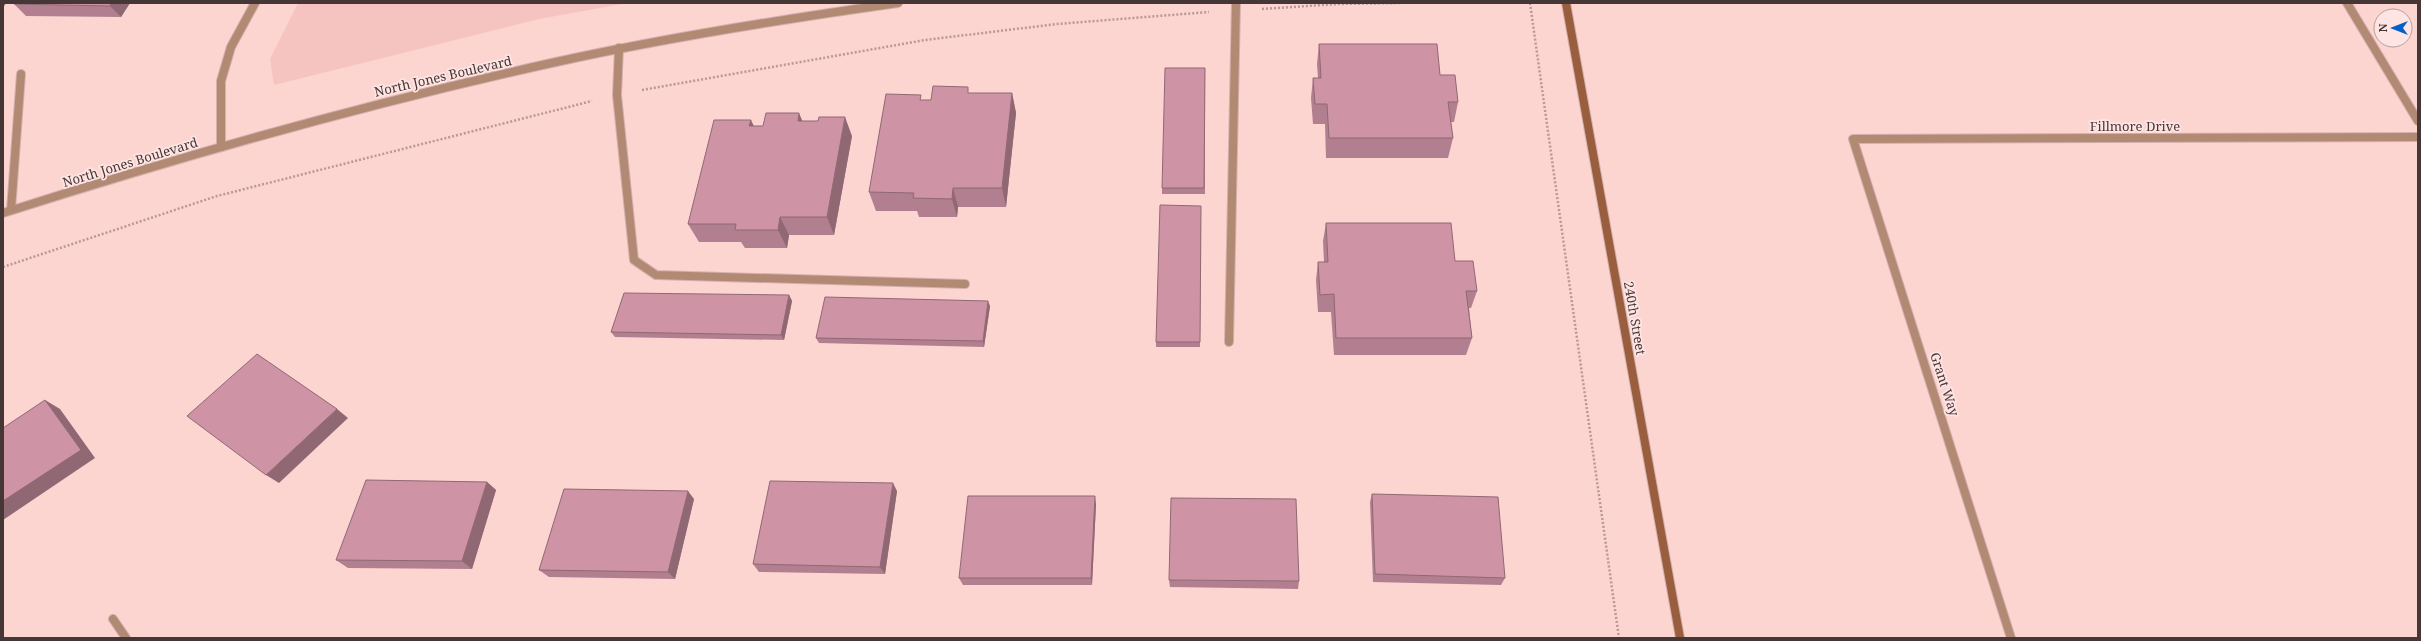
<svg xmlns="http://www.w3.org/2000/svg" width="2421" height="641" font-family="'Noto Serif',serif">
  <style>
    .built { fill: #f5c4c0 }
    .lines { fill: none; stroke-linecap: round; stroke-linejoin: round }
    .lane-casing { stroke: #d4b1ae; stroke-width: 10 }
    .street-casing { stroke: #d4b1ae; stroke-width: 10 }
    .secondary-casing { stroke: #d4b1ae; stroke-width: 10 }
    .path { stroke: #b89996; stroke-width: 2.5; stroke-dasharray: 2 2; stroke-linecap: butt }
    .lane { stroke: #b28973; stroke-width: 8 }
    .street { stroke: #b28973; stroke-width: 8 }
    .secondary { stroke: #995e3d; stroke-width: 8 }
    .wall { fill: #b17f8f }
    .shaded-wall { fill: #906874 }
    .building { fill: #ce94a6; stroke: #906874 }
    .labels { text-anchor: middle; stroke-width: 3.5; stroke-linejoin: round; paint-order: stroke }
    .street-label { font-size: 13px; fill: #463635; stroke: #fee5e3 }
  </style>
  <rect width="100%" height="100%" fill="#fcd4d0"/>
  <polygon class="built" points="298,3 628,3 539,19 274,85 270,59"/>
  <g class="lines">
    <g class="lane-casing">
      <g id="lane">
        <polyline points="619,48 617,95 634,260 656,275 965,284"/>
        <polyline points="1229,342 1236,3"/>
      </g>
    </g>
    <g class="street-casing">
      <g id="street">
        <polyline points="2347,3 2418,121"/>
        <polyline points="221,147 221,81 231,47 255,3"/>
        <polyline points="11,210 21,74"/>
        <path d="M3 213C185 155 369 103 556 62 669 37 784 19 898 3"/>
        <polyline points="113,619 126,638"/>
        <polyline points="2011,638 1853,139 2418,137"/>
      </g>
    </g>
    <g class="secondary-casing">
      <polyline id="secondary" points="1566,3 1680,638"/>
    </g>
    <g class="path">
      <polyline points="1530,3 1619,638"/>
      <polyline points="1262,9 1338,4 1402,3"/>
      <polyline points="642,90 925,40 1057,24 1209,12"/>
      <polyline points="3,267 217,196 592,101"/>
    </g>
    <use href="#lane" class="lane"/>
    <use href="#street" class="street"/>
    <use href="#secondary" class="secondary"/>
  </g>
  <g class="wall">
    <polygon points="130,3 121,17 26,16 14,4"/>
    <polygon points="1319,44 1440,75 1458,102 1454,122 1451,122 1453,138 1448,158 1326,158 1325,124 1313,124 1311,98 1313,78 1318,78 1317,64"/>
    <polygon points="1205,68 1205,194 1162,194 1162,188"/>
    <polygon points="970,93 1012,93 1016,113 1006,207 958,207 957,217 919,217 917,211 876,211 869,192 922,100 931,100"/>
    <polygon points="803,121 852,136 834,235 789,235 787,248 745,248 741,242 699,242 688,224 754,126 763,126"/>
    <polygon points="1201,206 1200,347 1156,347 1156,342"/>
    <polygon points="1326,223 1455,261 1477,291 1471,308 1469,308 1472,338 1466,355 1334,355 1331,312 1318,312 1316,280 1318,262 1324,262 1323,241"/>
    <polygon points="789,295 792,301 784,340 615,337 611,332"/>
    <polygon points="990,306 984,347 819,343 816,338"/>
    <polygon points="487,482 496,490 472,569 348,568 336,560"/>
    <polygon points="897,491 885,574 759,572 753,564"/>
    <polygon points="1372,494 1505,578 1501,585 1373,582 1370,502"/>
    <polygon points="694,499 675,579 549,577 539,570"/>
    <polygon points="1096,504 1092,585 963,585 959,578"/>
    <polygon points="1169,580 1299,581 1298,589 1170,587"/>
  </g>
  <g class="shaded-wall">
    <polygon points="3,3 6,3 3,8"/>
    <polygon points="111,3 130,3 121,17 110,6"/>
    <polygon points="1012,93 1016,113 1006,207 1002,188"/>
    <polygon points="799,113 807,132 798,121"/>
    <polygon points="845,117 852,136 834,235 827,217"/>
    <polygon points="751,120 760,139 749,126"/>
    <polygon points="953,188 958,207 957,217 952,199"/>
    <polygon points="780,217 789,235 787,248 778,230"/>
    <polygon points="789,295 792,301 784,340 781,335"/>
    <polygon points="988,301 990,306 984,347 983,341"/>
    <polygon points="45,400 60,409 95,458 3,520 3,501"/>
    <polygon points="337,409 348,418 279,483 266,475"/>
    <polygon points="487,482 496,490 472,569 462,561"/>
    <polygon points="893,483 897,491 885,574 880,567"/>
    <polygon points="688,491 694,499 675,579 668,572"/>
    <polygon points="1095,496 1096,504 1092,585 1091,578"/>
  </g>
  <g class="building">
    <polygon points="14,3 111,3 110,6 14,4"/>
    <polygon points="1319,44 1437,44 1440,75 1455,75 1458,102 1448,102 1453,138 1329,138 1327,104 1315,104 1313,78 1321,78"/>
    <polygon points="1165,68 1205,68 1204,188 1162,188"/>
    <polygon points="933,86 968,87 968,93 1012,93 1002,188 953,188 952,199 913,198 914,193 869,192 886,94 921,95 920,100 931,100"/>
    <polygon points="766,113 799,113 798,121 818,121 819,117 845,117 827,217 780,217 778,230 735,230 736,224 688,224 714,120 751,120 749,126 763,126"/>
    <polygon points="1160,205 1201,206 1200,342 1156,342"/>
    <polygon points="1326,223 1451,223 1455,261 1473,261 1477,291 1466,291 1472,338 1336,338 1334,294 1320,295 1318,262 1328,262"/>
    <polygon points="624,293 789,295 781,335 611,332"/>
    <polygon points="825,297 988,301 983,341 816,338"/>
    <polygon points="257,354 337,409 266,475 187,416"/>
    <polygon points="45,400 81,450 3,501 3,428"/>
    <polygon points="366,480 487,482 462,561 336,560"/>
    <polygon points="770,481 893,483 880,567 753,564"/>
    <polygon points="564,489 688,491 668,572 539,570"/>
    <polygon points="1372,494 1498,497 1505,578 1375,574"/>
    <polygon points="968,496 1095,496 1091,578 959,578"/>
    <polygon points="1171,498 1296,499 1299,581 1169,580"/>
  </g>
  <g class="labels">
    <g class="street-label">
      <text transform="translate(443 76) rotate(-13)" y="5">North Jones Boulevard</text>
      <text x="2135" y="131">Fillmore Drive</text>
      <text transform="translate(130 162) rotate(-17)" y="5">North Jones Boulevard</text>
      <text transform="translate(1635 318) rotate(80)" y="5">240th Street</text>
      <text transform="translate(1945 384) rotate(72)" y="5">Grant Way</text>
    </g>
  </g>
  <rect width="2421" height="641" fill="none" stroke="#463635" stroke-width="8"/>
  <g transform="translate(2393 28) rotate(270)"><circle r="19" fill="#fee5e3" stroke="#b49f9d"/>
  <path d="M0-3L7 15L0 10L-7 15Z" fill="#0460c9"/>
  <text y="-6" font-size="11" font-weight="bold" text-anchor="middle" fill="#463635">N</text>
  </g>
</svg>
